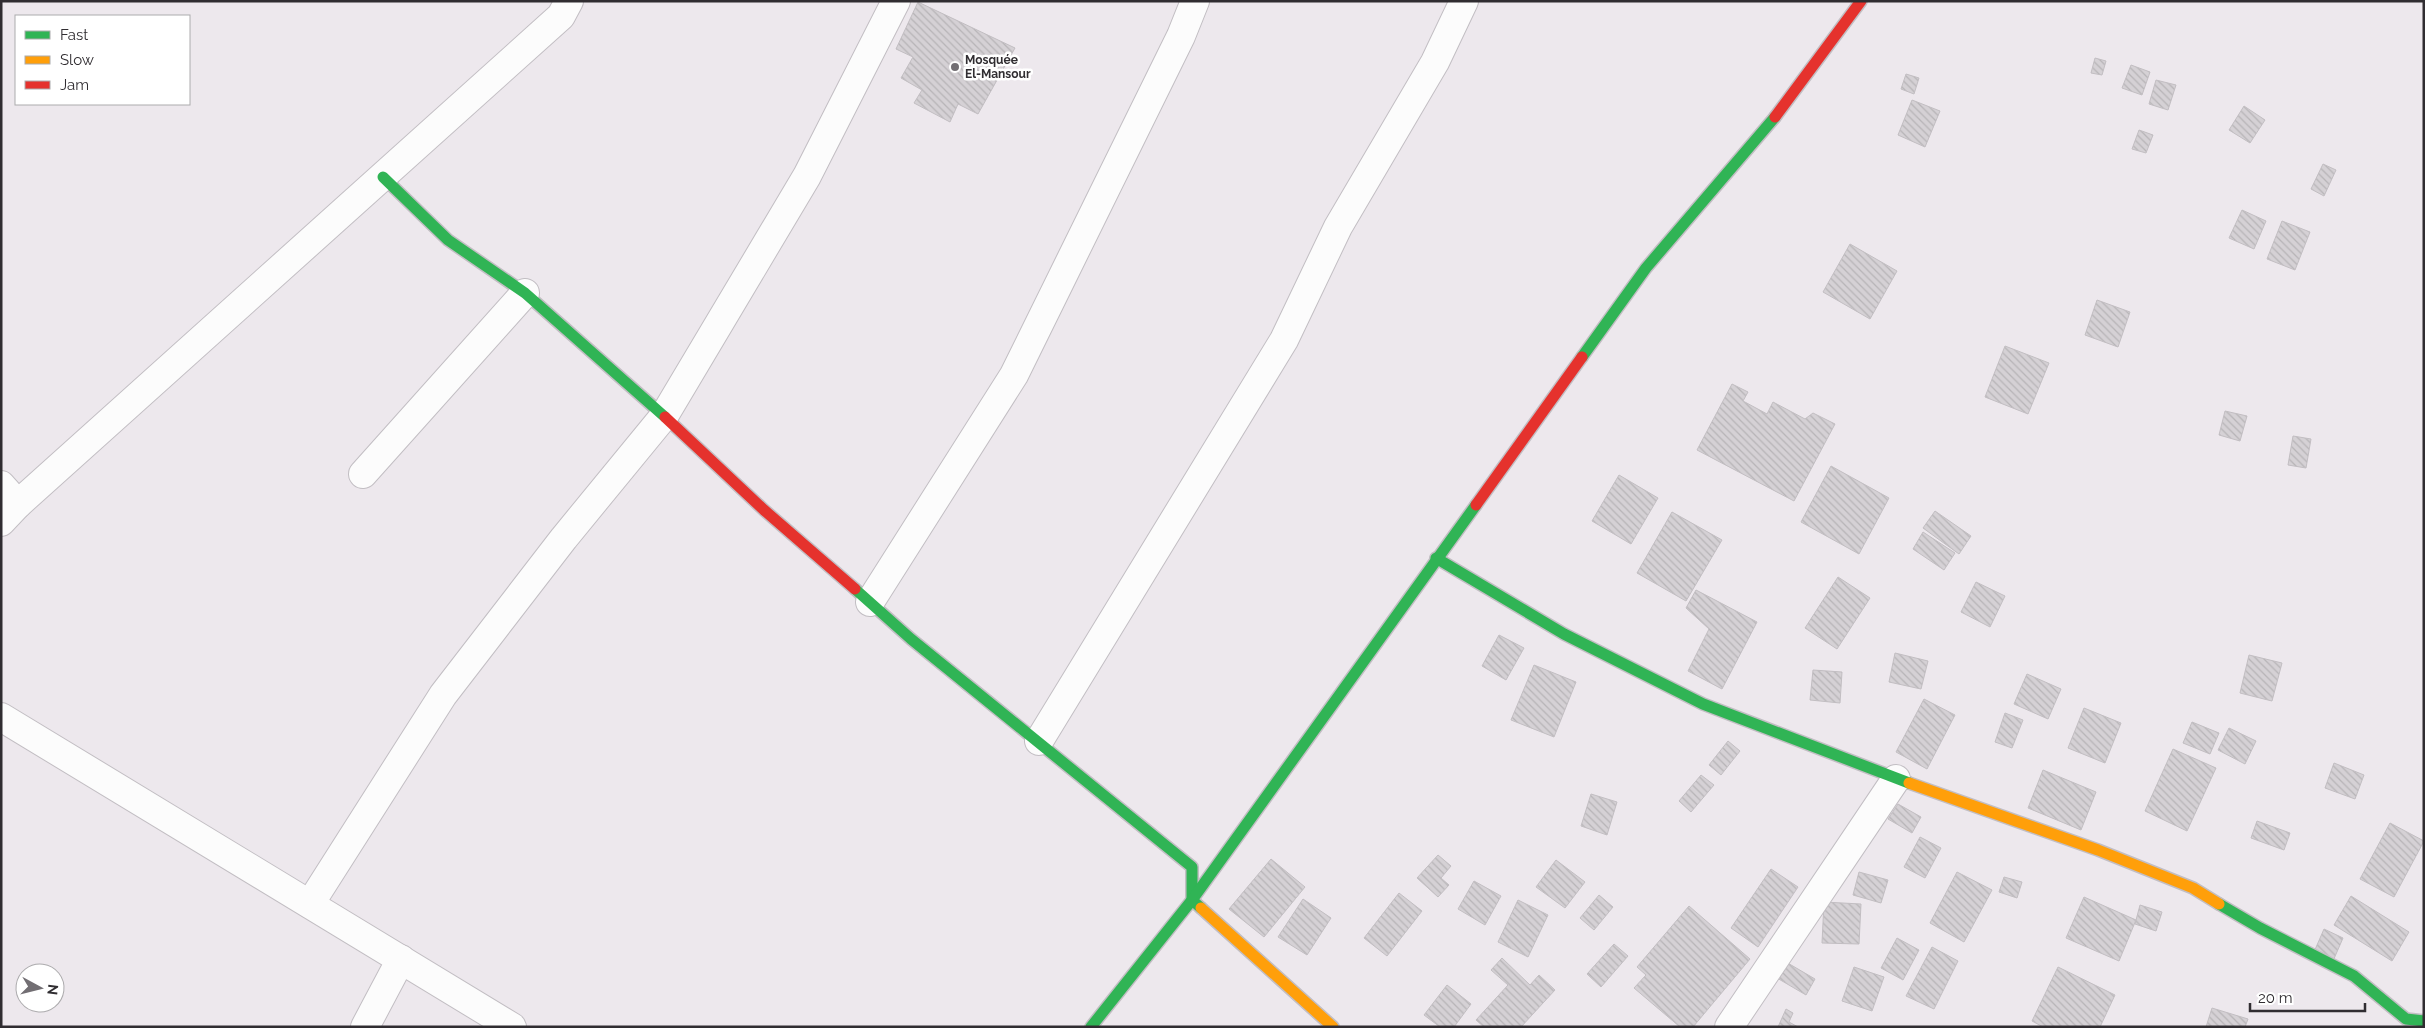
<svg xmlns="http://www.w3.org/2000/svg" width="2425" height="1028" font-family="Raleway,sans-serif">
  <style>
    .building { fill: url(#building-back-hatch); stroke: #c2bec2 }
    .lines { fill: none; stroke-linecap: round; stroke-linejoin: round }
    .street-casing { stroke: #c2bec3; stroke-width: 30 }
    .fast-casing { stroke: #c2bec3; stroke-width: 14 }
    .slow-casing { stroke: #c2bec3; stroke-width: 14 }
    .jam-casing { stroke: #c2bec3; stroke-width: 14 }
    .street { stroke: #fcfcfc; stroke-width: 28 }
    .fast { stroke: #30b455; stroke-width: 11 }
    .slow { stroke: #ff9f0a; stroke-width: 11 }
    .jam { stroke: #e5322d; stroke-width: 11 }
    .poi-dot { fill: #726e73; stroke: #fff; stroke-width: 2 }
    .labels { text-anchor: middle; stroke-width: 5; stroke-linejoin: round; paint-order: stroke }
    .poi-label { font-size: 12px; font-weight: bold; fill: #302d31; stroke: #fff; text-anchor: start }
  </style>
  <defs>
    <pattern id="building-back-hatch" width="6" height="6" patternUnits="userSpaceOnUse" patternTransform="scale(1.25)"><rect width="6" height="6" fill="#d5d1d5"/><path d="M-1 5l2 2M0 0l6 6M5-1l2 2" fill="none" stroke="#b7b4b7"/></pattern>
  </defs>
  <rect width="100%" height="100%" fill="#ede8ed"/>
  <g class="building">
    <polygon points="918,2 1015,48 978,114 958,104 950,122 914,103 922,90 901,78 913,57 896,49"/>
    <polygon points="2095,58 2106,61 2102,75 2091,73"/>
    <polygon points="2131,65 2150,72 2142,95 2122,88"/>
    <polygon points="1906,74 1919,78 1914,94 1901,89"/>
    <polygon points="2156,80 2176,85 2168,110 2149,104"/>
    <polygon points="1912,100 1940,111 1925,147 1898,135"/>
    <polygon points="2244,106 2265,120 2250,143 2229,130"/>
    <polygon points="2139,130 2153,135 2146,153 2132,149"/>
    <polygon points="2323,164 2336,170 2324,196 2311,189"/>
    <polygon points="2242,210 2266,221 2254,249 2229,238"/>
    <polygon points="2282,221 2310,232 2295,270 2267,259"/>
    <polygon points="1850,244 1897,271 1870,319 1823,292"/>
    <polygon points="2097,300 2130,312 2118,347 2085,335"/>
    <polygon points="2005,346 2049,363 2028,414 1985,397"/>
    <polygon points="1732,384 1748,392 1743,401 1767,414 1773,402 1805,419 1813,413 1835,424 1794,501 1697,450"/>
    <polygon points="2225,411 2247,416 2240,441 2219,435"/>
    <polygon points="2293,436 2311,439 2306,468 2288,465"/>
    <polygon points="1831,466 1889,498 1859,554 1801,522"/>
    <polygon points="1619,475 1658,498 1631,544 1592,521"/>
    <polygon points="1935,511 1971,536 1959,554 1923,528"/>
    <polygon points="1672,512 1722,540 1686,601 1637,573"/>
    <polygon points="1923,532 1955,553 1944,570 1913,549"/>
    <polygon points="1838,577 1870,598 1837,649 1805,628"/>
    <polygon points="1976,582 2005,596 1990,627 1961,612"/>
    <polygon points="1696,590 1757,622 1722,689 1688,671 1709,629 1686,608"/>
    <polygon points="1499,635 1524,648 1506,680 1482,666"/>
    <polygon points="1895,653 1928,661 1921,689 1889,682"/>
    <polygon points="2249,655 2282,663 2272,701 2240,693"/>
    <polygon points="1534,665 1576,682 1554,737 1511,720"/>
    <polygon points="1813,670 1842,672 1840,703 1810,700"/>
    <polygon points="2027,674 2061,689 2048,719 2014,704"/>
    <polygon points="1924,699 1955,715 1927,769 1896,752"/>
    <polygon points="2084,708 2121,723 2105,763 2068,748"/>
    <polygon points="2005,713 2023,720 2012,748 1995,742"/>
    <polygon points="2192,722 2219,733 2210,754 2183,743"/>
    <polygon points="2229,728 2256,741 2245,764 2218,750"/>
    <polygon points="1728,741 1740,751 1721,775 1709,765"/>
    <polygon points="2173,749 2216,768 2187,831 2145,811"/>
    <polygon points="2334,763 2364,775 2355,799 2325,788"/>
    <polygon points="2043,770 2096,792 2081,830 2028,808"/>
    <polygon points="1701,775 1714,785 1691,812 1679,801"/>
    <polygon points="1591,794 1617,802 1607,835 1581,826"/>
    <polygon points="1898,804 1921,817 1912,833 1888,819"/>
    <polygon points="2257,821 2290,833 2284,850 2251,838"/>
    <polygon points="2390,823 2424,841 2394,897 2360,879"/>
    <polygon points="1920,837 1941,848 1925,878 1904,867"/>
    <polygon points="1438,855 1451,866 1441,878 1449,885 1438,897 1417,878"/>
    <polygon points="1271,859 1305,887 1264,937 1229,909"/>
    <polygon points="1556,860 1585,882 1565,908 1536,887"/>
    <polygon points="1771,869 1798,887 1758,947 1731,928"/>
    <polygon points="1859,872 1888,880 1881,903 1853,895"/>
    <polygon points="1957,872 1992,890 1964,942 1930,923"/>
    <polygon points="2004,877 2022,882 2017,898 1999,892"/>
    <polygon points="1474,881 1501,896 1485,925 1458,909"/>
    <polygon points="1399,893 1422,911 1387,956 1364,938"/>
    <polygon points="1599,895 1613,907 1594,930 1580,918"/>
    <polygon points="2351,896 2409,932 2392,961 2334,925"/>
    <polygon points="2084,897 2136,920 2119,961 2066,938"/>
    <polygon points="1303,899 1331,918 1307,955 1278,937"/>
    <polygon points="1518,900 1548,915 1528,957 1498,942"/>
    <polygon points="1824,902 1861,904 1859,944 1822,943"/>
    <polygon points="2140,905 2162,912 2156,931 2135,924"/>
    <polygon points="1689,906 1750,959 1693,1027 1680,1027 1634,988 1646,975 1637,967"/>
    <polygon points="2324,929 2343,938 2333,961 2314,952"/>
    <polygon points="1897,938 1919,950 1903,980 1881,968"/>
    <polygon points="1614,944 1628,956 1601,987 1587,974"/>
    <polygon points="1932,947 1958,961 1934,1009 1906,996"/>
    <polygon points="1502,958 1530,985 1539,975 1555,990 1521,1027 1484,1027 1476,1020 1508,985 1491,970"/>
    <polygon points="1786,962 1815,979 1806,995 1777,978"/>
    <polygon points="1854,967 1884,977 1872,1011 1842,1001"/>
    <polygon points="2058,967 2115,995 2100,1027 2043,1027 2032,1021"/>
    <polygon points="1447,985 1471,1004 1454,1027 1440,1027 1424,1015"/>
    <polygon points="2212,1008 2248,1019 2245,1027 2206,1027"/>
    <polygon points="1786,1009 1793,1013 1789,1022 1798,1027 1778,1027"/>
  </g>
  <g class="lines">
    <g class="street-casing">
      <g id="street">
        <polyline points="363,474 525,293"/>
        <polyline points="1,485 18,504"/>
        <polyline points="1,522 18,504 561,16 569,1"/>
        <polyline points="870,602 1014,375 1181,36 1195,1"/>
        <polyline points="1,717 512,1027"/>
        <polyline points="1039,741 1284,340 1338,227 1435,62 1464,1"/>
        <polyline points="310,904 443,695 564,538 664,416 807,176 896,1"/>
        <polyline points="365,1027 401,959"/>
        <polyline points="1729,1027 1896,779"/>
      </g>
    </g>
    <g class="fast-casing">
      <g id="fast">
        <polyline points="383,177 448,240 525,293 665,417"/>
        <polyline points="1582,357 1646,268 1775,117"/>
        <polyline points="1436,558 1564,634 1703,704 1909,783"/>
        <polyline points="855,589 911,639 1192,867 1192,900 1201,908"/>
        <polyline points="2219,904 2260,928 2354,976 2406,1019 2424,1021"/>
        <polyline points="1091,1027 1192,900 1476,505"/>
      </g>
    </g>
    <g class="slow-casing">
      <g id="slow">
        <polyline points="1909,783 2098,850 2193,888 2219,904"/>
        <polyline points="1201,908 1333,1027"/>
      </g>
    </g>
    <g class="jam-casing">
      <g id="jam">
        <polyline points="1775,117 1861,1"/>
        <polyline points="665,417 764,510 855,589"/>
        <polyline points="1476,505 1582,357"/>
      </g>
    </g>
    <use href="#street" class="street"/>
    <use href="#fast" class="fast"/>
    <use href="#slow" class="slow"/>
    <use href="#jam" class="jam"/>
  </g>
  <circle class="poi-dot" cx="955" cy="67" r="5"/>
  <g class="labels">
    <g class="poi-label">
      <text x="965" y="64">Mosquée<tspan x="965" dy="14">El-Mansour</tspan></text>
    </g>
  </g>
  <rect width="2425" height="1028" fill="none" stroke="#302d31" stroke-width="5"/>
  <rect x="15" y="15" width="175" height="90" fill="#ffffff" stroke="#acabad"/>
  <rect x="25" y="31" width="25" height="8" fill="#30b455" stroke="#acabad"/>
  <text x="60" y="40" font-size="15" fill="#302d31">Fast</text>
  <rect x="25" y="56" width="25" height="8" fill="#ff9f0a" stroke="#acabad"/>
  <text x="60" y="65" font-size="15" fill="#302d31">Slow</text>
  <rect x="25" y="81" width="25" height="8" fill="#e5322d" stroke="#acabad"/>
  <text x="60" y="90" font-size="15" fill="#302d31">Jam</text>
  <g transform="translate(40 988) rotate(97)"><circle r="24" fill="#ffffff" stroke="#acabad"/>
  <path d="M0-4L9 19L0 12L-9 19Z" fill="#726e73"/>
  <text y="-8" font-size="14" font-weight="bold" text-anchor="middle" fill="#302d31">N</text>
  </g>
  <path d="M2250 1003v8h115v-8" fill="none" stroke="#302d31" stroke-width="2.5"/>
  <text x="2258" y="1003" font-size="15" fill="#302d31" stroke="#ffffff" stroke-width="4" paint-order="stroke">20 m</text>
</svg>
